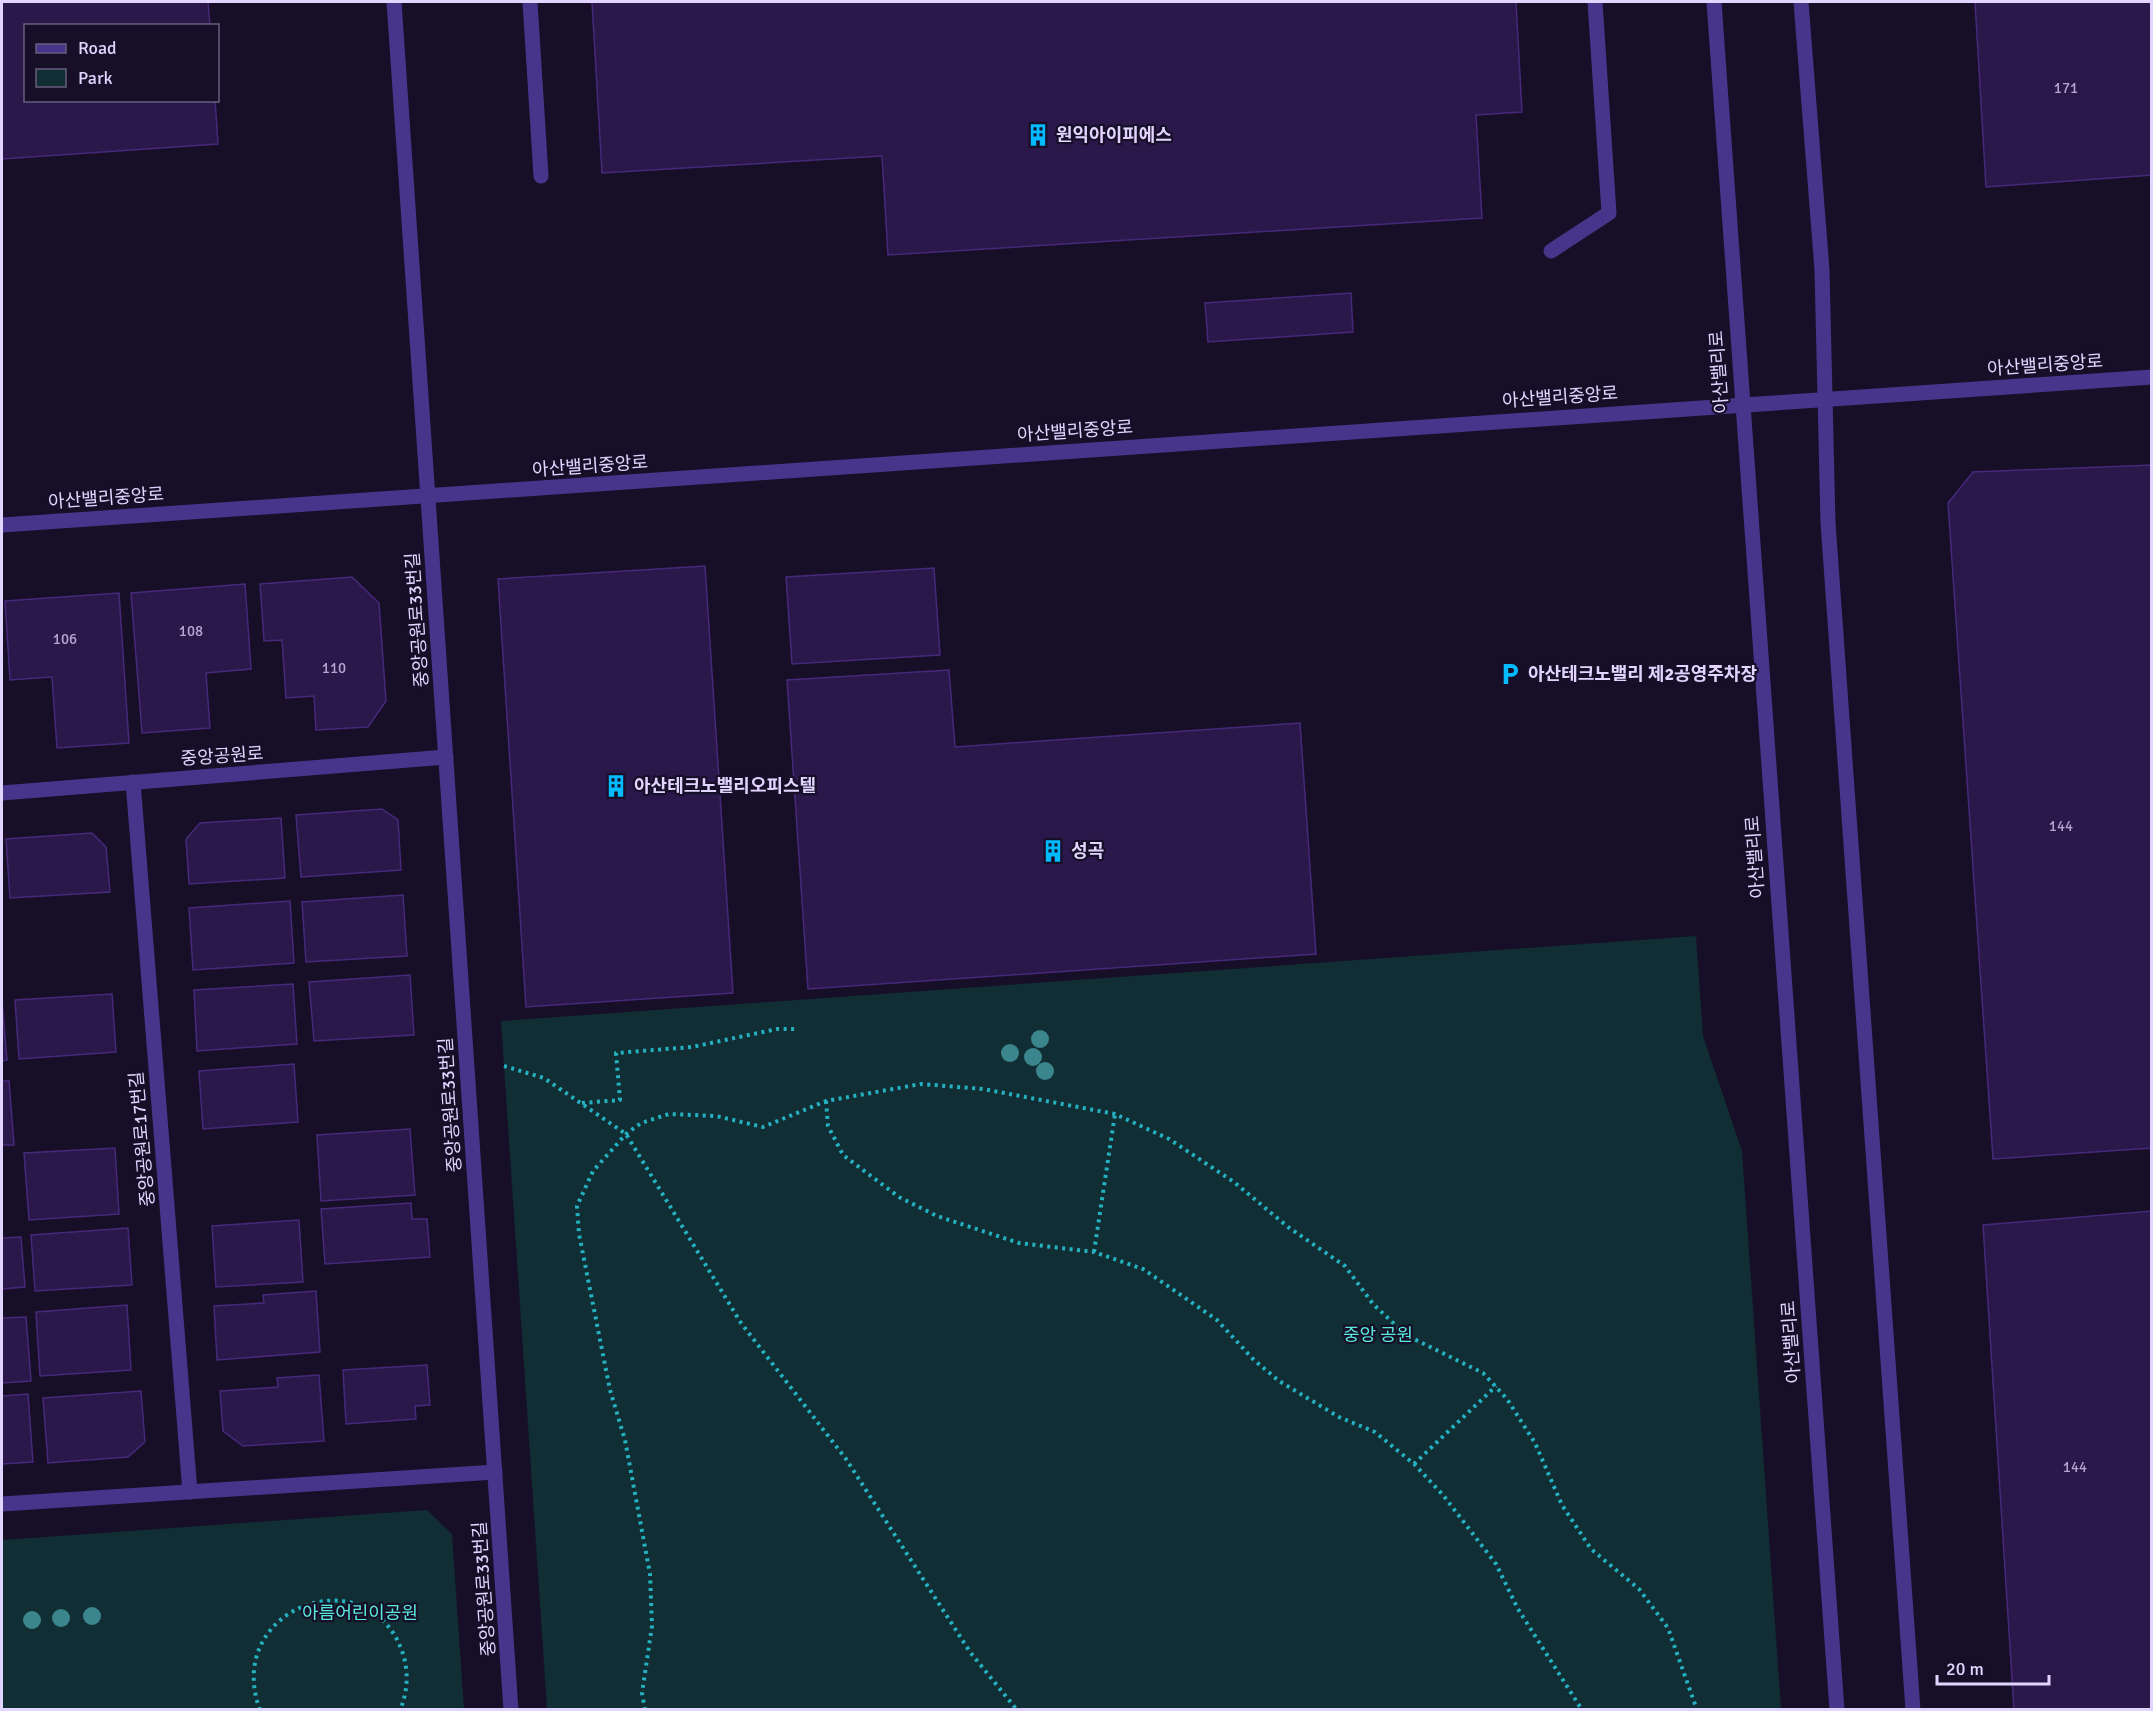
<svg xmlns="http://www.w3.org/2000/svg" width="2153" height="1711" font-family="Signika,'Noto Sans KR',sans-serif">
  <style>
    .green { fill: #102e33 }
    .building { fill: #2b184b; stroke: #462979; stroke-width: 1.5 }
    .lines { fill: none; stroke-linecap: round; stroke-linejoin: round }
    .path { stroke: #26b1c2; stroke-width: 4; stroke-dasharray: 3 4.5; stroke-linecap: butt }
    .minor { stroke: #47358b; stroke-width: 15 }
    .tree { fill: #3b868c }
    .labels { text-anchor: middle; stroke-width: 4.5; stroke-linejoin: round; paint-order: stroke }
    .number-label { font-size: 15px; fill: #b4a6d2 }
    .poi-label { font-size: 18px; font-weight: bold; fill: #e1d5ff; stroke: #170e28; text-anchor: start }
    .street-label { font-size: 18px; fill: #e1d5ff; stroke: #170e28 }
    .park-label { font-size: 18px; fill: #58e9dd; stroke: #170e28 }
  </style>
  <rect width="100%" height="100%" fill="#170e28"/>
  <g class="green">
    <polygon points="1696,936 1703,1036 1742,1151 1781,1709 547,1709 501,1021"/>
    <polygon points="427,1510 452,1534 464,1709 2,1709 2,1540"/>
  </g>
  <g class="building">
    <polygon points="2,2 208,2 210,26 26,26 26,100 215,100 218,144 2,159"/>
    <polygon points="592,2 1516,2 1522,112 1476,115 1482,218 888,255 882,156 602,173"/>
    <polygon points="1975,2 2152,2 2152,175 1986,187"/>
    <polygon points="1351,293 1353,332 1208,342 1205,303"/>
    <polygon points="2152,465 2152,1148 1993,1159 1948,503 1973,472"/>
    <polygon points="705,566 733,993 526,1007 498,579"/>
    <polygon points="934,568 940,655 792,664 786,577"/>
    <polygon points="352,577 379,603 386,701 368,727 316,730 314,696 286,698 282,640 264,641 260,584"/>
    <polygon points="245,584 251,669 206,673 210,728 142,733 131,593"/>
    <polygon points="119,593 129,743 57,748 52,677 10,680 5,601"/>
    <polygon points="949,670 955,747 1300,723 1316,954 808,989 787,680"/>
    <polygon points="382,809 398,820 401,870 301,877 296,815"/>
    <polygon points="281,818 285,878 189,884 186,839 200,823"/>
    <polygon points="92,833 106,847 110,892 10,898 6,839"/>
    <polygon points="403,895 407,956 306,962 302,902"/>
    <polygon points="290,901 294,963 193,970 189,908"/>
    <polygon points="410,975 414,1035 314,1041 309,982"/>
    <polygon points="293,984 297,1044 197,1051 194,990"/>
    <polygon points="112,994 116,1052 19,1059 15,1000"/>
    <polygon points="2,1001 7,1060 2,1061"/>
    <polygon points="294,1064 298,1122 203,1129 199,1071"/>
    <polygon points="2,1081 9,1081 14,1145 2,1145"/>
    <polygon points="410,1129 415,1195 321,1201 317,1135"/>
    <polygon points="115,1148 119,1214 29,1220 24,1153"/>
    <polygon points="411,1203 412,1219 427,1219 430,1257 325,1264 321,1209"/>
    <polygon points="2152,1211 2152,1710 2014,1710 1983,1225"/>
    <polygon points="299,1220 303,1282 216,1287 212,1226"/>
    <polygon points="128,1228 132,1285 35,1291 31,1235"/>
    <polygon points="21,1237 25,1287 2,1289 2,1238"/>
    <polygon points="316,1291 320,1352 217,1360 214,1306 264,1303 263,1295"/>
    <polygon points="127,1305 131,1370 40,1376 36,1312"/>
    <polygon points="26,1317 31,1381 2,1383 2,1318"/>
    <polygon points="427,1365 430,1405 415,1406 416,1419 346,1424 343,1370"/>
    <polygon points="319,1375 324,1441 243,1446 223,1431 220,1391 278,1387 277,1378"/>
    <polygon points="141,1391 145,1442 128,1457 48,1463 43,1398"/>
    <polygon points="28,1394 33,1462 2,1464 2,1396"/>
  </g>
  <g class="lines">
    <g class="path">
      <polyline points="504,1066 544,1078 626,1134 741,1323 846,1459 970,1652 1017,1710"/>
      <polyline points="826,1101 828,1126 843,1155 899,1197 937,1216 1019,1243 1094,1252 1143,1269 1217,1320 1254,1360 1279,1381 1339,1417 1375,1432 1414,1464 1443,1495 1496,1564 1518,1609 1582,1710"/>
      <polyline points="582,1103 620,1100 616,1053 692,1047 777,1029 796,1029"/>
      <polyline points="1094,1252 1115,1114"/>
      <polyline points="1414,1464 1496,1386"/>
      <path d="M260 1710C222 1608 367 1555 402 1651 409 1671 408 1691 400 1710"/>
      <polyline points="645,1710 642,1693 652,1626 650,1574 625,1440 610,1390 579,1234 577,1206 593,1171 626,1134 641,1123 669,1114 716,1116 763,1127 826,1101 921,1084 983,1089 1115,1114 1169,1139 1234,1182 1288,1227 1345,1266 1373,1304 1406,1335 1483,1373 1507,1399 1535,1443 1562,1505 1591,1549 1639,1589 1668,1628 1697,1710"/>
    </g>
    <g class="minor">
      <polyline points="394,2 511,1710"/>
      <polyline points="530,2 541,176"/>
      <polyline points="1714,2 1837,1710"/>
      <polyline points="1801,2 1822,270 1828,523 1913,1710"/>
      <polyline points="1551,251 1609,213 1595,2"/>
      <polyline points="2,525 2152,377"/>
      <polyline points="133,782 190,1492"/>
      <polyline points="2,793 446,757"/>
      <polyline points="2,1504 495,1472"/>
    </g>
  </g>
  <g class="tree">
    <circle cx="1040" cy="1039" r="9"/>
    <circle cx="1010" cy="1053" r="9"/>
    <circle cx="1033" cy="1057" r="9"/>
    <circle cx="1045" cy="1071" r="9"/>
    <circle cx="92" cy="1616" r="9"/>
    <circle cx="61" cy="1618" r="9"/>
    <circle cx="32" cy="1620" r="9"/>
  </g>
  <defs>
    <g id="building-bare" transform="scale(1.8)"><path d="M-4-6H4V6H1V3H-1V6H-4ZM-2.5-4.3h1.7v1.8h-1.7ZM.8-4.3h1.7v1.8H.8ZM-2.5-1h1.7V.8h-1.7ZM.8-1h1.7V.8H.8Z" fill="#01baff" stroke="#170e28" stroke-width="2.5" paint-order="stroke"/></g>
    <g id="parking-bare" transform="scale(1.8)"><path d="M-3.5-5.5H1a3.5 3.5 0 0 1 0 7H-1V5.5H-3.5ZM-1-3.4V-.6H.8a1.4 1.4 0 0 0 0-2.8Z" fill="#01baff" stroke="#170e28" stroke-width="2.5" paint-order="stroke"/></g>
  </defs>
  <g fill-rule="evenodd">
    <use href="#building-bare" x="1038" y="135"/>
    <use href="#parking-bare" x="1510" y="674"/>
    <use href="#building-bare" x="616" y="786"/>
    <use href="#building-bare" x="1053" y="851"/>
  </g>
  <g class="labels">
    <g class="number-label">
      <text x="2066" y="93">171</text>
      <text x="191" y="636">108</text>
      <text x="65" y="644">106</text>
      <text x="334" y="673">110</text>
      <text x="2061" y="831">144</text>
      <text x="2075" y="1472">144</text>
    </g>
    <g class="poi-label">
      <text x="1056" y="141">원익아이피에스</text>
      <text x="1528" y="680">아산테크노밸리 제2공영주차장</text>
      <text x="634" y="792">아산테크노밸리오피스텔</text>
      <text x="1071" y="857">성곡</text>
    </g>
    <g class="street-label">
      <text transform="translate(2045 365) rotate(-4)" y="6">아산밸리중앙로</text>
      <text transform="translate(1719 372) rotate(-94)" y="6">아산밸리로</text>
      <text transform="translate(1560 397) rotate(-4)" y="6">아산밸리중앙로</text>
      <text transform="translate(1075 431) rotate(-4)" y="6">아산밸리중앙로</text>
      <text transform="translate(590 466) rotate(-4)" y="6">아산밸리중앙로</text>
      <text transform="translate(106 498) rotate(-4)" y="6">아산밸리중앙로</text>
      <text transform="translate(417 620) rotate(-94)" y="6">중앙공원로33번길</text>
      <text transform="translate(222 756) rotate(-4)" y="6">중앙공원로</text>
      <text transform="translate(1755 857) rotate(-94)" y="6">아산밸리로</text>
      <text transform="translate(450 1105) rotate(-94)" y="6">중앙공원로33번길</text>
      <text transform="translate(142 1139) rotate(-95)" y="6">중앙공원로17번길</text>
      <text transform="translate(1791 1342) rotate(-94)" y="6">아산밸리로</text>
      <text transform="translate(484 1589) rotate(-94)" y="6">중앙공원로33번길</text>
    </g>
    <g class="park-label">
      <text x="1378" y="1341">중앙 공원</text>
      <text x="360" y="1619">아름어린이공원</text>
    </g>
  </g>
  <rect width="2153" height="1711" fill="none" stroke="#e1d5ff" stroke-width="6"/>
  <rect x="24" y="24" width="195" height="78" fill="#170e28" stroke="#685e7e" stroke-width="1.5"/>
  <rect x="36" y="44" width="30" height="9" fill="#47358b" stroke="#685e7e" stroke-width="1.5"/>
  <text x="78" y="54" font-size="18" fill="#e1d5ff">Road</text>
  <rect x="36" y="69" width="30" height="18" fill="#102e33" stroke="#685e7e" stroke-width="1.5"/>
  <text x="78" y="84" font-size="18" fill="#e1d5ff">Park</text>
  <path d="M1937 1675v9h112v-9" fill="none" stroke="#e1d5ff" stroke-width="3"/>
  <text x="1946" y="1675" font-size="18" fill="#e1d5ff" stroke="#170e28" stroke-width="4.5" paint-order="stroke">20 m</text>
</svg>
